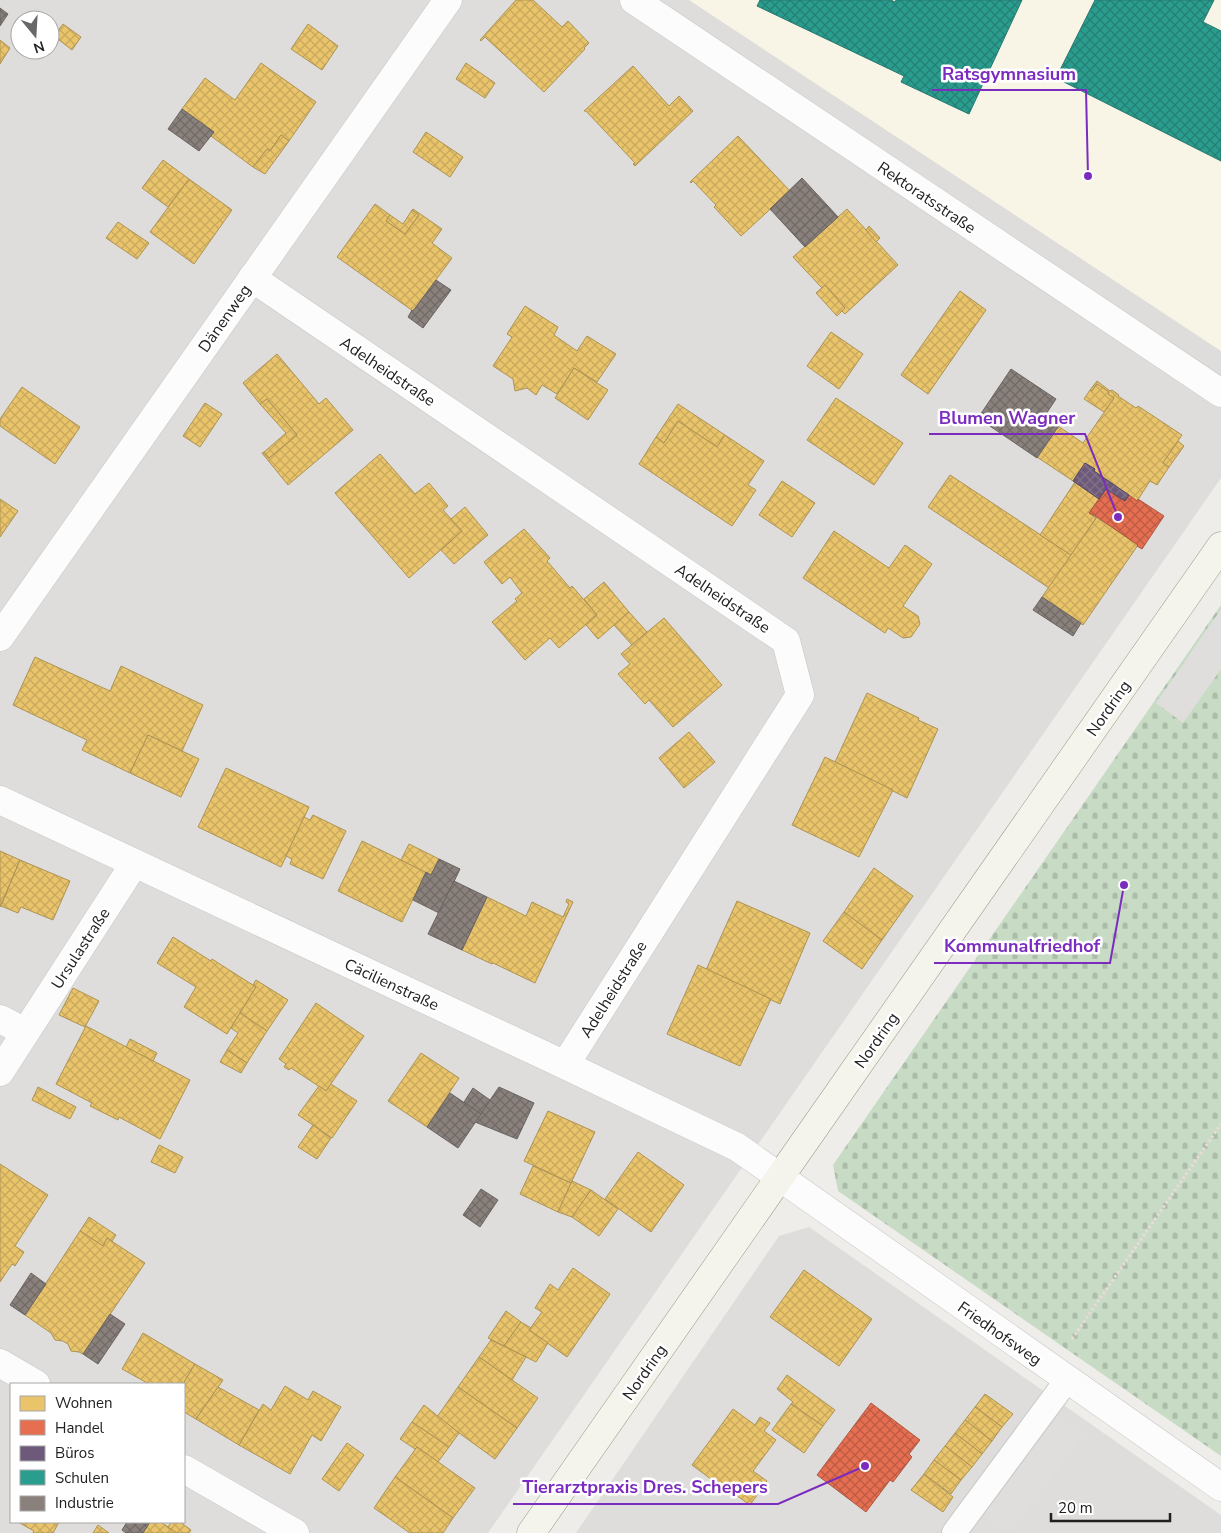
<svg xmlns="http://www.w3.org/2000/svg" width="1221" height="1533" font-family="'Nunito Sans',sans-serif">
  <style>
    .residential { fill: #dedddb; fill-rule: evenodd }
    .education { fill: #f8f5e6 }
    .cemetery { fill: url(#cemetery-stones) }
    .parking { fill: #dfdedd }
    .homes { fill: url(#homes-cross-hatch); stroke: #ad9354 }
    .shops { fill: url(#shops-cross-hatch); stroke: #ac5843 }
    .offices { fill: url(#offices-cross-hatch); stroke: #56485f }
    .schools { fill: url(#schools-cross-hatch); stroke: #27786e }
    .industry { fill: url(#industry-cross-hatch); stroke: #6a6461 }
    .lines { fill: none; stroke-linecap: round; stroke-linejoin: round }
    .service-casing { stroke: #c8c7c6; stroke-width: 26 }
    .minor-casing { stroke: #c8c7c6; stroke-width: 29 }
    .secondary-casing { stroke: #9b9980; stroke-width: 29 }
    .path { stroke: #ecdadb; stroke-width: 3; stroke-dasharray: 2.5 2.5; stroke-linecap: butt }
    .service { stroke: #fdfcfc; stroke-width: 24 }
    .minor { stroke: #fdfcfc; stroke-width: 28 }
    .secondary { stroke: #f5f4ec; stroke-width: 28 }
    .labels { text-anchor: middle; stroke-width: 5; stroke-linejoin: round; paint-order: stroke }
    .street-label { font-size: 16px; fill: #212121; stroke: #fff }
    .leader { fill: none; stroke: #7b2cbf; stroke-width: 2 }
    .callout-dot { fill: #7b2cbf; stroke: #fff; stroke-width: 2 }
    .callout-label { font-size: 18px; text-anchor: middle; font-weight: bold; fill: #7b2cbf; stroke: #fff; stroke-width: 5; stroke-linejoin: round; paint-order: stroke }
  </style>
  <defs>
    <pattern id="cemetery-stones" width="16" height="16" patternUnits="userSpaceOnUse" patternTransform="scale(1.25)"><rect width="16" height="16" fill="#c7dbc5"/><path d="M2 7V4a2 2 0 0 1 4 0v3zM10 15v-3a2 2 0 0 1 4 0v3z" fill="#abbca9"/></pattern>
    <pattern id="homes-cross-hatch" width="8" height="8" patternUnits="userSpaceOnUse" patternTransform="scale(1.25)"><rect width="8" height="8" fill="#e9c46a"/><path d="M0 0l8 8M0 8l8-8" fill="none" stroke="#c8a85c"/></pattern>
    <pattern id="shops-cross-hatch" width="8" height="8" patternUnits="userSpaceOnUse" patternTransform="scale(1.25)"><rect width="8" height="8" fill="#e76f51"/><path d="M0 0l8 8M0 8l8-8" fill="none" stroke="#bb5b43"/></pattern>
    <pattern id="offices-cross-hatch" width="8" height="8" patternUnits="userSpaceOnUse" patternTransform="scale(1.25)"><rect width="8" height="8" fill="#6d597a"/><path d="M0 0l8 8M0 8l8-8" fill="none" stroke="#81728a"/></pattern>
    <pattern id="schools-cross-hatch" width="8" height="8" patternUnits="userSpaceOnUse" patternTransform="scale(1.25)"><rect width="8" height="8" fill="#2a9d8f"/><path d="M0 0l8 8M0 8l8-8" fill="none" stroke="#248074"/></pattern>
    <pattern id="industry-cross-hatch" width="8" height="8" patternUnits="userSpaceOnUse" patternTransform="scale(1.25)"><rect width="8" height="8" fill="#8a817c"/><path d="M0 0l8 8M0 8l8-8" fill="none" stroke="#706965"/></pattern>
  </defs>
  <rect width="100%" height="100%" fill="#efedea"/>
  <g class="residential">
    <path d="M0 0H1221V478L488 1533H0ZM20 20H50V50H20ZM11 1384H184V1522H11Z"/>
    <polygon points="809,1227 1221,1515 1221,1533 576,1533 779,1236"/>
  </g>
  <polygon class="education" points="689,0 1221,0 1221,351"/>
  <polygon class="cemetery" points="1221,605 1221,1456 838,1191 833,1165"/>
  <g class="parking">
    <polygon points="1221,609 1221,669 1183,723 1156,703"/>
    <polygon points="1058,1415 1084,1435 1010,1532 984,1513"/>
  </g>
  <g class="homes">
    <polygon points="516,0 533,0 562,27 568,21 589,43 584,48 585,49 544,92 485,37 481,41 480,40"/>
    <polygon points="63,24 81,37 72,50 54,36"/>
    <polygon points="308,24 338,46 322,70 291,49"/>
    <polygon points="0,40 10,48 0,64"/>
    <polygon points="261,63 316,102 289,141 281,135 270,151 267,149 253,167 211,136 214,132 182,109 205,78 235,100"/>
    <polygon points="466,63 495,83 485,98 456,79"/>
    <polygon points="633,66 669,106 679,96 693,111 635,166 633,164 635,163 586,111 584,111"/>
    <polygon points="426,132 463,157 450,177 413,152"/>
    <polygon points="281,135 289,141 265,174 253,167 267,149 270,151"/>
    <polygon points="738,136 790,191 741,236 714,207 716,205 693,181 691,183 690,182"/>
    <polygon points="163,160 189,179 168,207 142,188"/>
    <polygon points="189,179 232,210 194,264 150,232"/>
    <polygon points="375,204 390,215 386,221 405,234 419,215 412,210 413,209 442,229 432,243 452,258 413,311 337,257"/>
    <polygon points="847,209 898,265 845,314 842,311 845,308 825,285 822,288 793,257"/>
    <polygon points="412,210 419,215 405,234 386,221 390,215 403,224"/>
    <polygon points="118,222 149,243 137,259 106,238"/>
    <polygon points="869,226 880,238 876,242 866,230"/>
    <polygon points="825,285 845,308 837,316 816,293"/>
    <polygon points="960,291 986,310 928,394 901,375"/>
    <polygon points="525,306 558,327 554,335 577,351 587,336 616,354 597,382 574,368 557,394 542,385 536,395 527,388 515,391 513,379 493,366 512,337 507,334"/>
    <polygon points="831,332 863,354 839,389 807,366"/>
    <polygon points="277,354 319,404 326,398 353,430 288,485 262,453 264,452 269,458 297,435 267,399 260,404 243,383"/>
    <polygon points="574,368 608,390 588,420 555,398"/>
    <polygon points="1097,381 1110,391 1112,390 1119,395 1118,396 1136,408 1138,406 1182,435 1163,463 1169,467 1157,485 1150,481 1137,501 1094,471 1095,469 1085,463 1073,481 1037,457 1058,426 1083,443 1114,398 1108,394 1109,392 1097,384 1092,391 1090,390"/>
    <polygon points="1097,384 1109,392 1108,394 1114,398 1104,412 1084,399 1090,390 1092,391"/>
    <polygon points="22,387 80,427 55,464 0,426 0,419"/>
    <polygon points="836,398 903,443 874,485 807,440"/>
    <polygon points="267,399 297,435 269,458 264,452 286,433 260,404"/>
    <polygon points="205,403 222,414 200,447 183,436"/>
    <polygon points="678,404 725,435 717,447 678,421 664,443 656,437"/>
    <polygon points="678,421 717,447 725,435 764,461 748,485 756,490 732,526 639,464 656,437 664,443"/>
    <polygon points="1178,441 1184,446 1169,467 1163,463"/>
    <polygon points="380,454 415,494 429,483 448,506 443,510 462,531 409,578 335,493"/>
    <polygon points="950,475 1071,555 1049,588 928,507"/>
    <polygon points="782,481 815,503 792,537 759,515"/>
    <polygon points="1075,482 1099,499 1089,513 1096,518 1071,555 1040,535"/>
    <polygon points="0,499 18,511 0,537"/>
    <polygon points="465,507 488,535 454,564 441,550 462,531 451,519"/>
    <polygon points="1097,517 1138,545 1083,625 1042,597"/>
    <polygon points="524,529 550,558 547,561 570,588 572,586 597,615 559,648 550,638 525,660 492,622 517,601 515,599 522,593 510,577 502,584 484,562"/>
    <polygon points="834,531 889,568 905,545 932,564 903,606 918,616 920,624 911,637 903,638 888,628 885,633 803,578"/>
    <polygon points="604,582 629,612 598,639 586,625 597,615 584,599"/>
    <polygon points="629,612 647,632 632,645 614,625"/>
    <polygon points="664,618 722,685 673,727 649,700 645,704 618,674 630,664 621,654"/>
    <polygon points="35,657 110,691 121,666 203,705 182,751 148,735 130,773 82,750 87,740 13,705"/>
    <polygon points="867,693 919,718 918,720 938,729 907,798 835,762"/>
    <polygon points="689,732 715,762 684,788 659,758"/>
    <polygon points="148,735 199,759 181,797 130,773"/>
    <polygon points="825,757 893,790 859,857 792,825"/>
    <polygon points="226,768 309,807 281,867 198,827"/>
    <polygon points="313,815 346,831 323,879 290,864 292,859 286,856 304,817 310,820"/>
    <polygon points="362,841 426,872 402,922 338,891"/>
    <polygon points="409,844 439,859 431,875 401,860"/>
    <polygon points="0,851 20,860 0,907"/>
    <polygon points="20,860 70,881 53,920 21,907 18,913 1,906"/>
    <polygon points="874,868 913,896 882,940 844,912"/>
    <polygon points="487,897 526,916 532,902 563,917 569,904 566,902 567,899 573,902 535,983 493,963 492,964 462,950"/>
    <polygon points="737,901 810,933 780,1004 706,970"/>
    <polygon points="844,912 882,940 862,969 823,941"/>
    <polygon points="173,937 211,961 212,959 256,987 227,1034 184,1007 196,987 157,963"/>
    <polygon points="698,965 771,999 740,1066 667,1034"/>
    <polygon points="256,980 288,1000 267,1031 240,1013 256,987 253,985"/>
    <polygon points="73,988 99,1001 85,1027 59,1015"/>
    <polygon points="316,1003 364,1036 326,1091 291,1068 289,1070 284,1067 286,1064 279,1059"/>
    <polygon points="240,1013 267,1031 247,1063 227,1050 238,1033 231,1028"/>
    <polygon points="86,1026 190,1080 160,1139 119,1117 118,1120 90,1106 92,1103 56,1084"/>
    <polygon points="130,1039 157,1053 153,1061 126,1047"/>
    <polygon points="227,1050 247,1063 241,1073 220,1062"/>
    <polygon points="421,1053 459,1078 427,1127 388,1101"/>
    <polygon points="331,1084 357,1101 332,1138 298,1115 319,1086 326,1091"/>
    <polygon points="38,1087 76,1107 70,1119 32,1100"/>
    <polygon points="548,1111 595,1132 571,1183 524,1161"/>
    <polygon points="313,1125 331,1138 317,1159 298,1147"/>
    <polygon points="159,1145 183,1157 175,1173 151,1162"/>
    <polygon points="638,1152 684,1185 651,1232 605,1199"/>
    <polygon points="0,1164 48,1195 15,1246 24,1252 15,1266 12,1264 0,1282"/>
    <polygon points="533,1166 571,1183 558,1212 520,1194"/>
    <polygon points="572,1181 591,1190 572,1217 558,1212"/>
    <polygon points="591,1190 618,1209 599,1236 572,1217"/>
    <polygon points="89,1217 116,1235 112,1241 107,1238 103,1246 80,1231"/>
    <polygon points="80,1231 103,1246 107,1238 145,1263 83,1354 79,1352 71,1351 68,1344 63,1341 55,1340 51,1333 25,1315"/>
    <polygon points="573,1268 610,1294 567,1357 529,1330 542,1312 535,1308 550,1284 558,1290"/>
    <polygon points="804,1270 872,1319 839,1366 770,1317"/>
    <polygon points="506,1311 521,1322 504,1346 488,1338"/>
    <polygon points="521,1322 531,1328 529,1330 548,1343 536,1362 504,1346"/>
    <polygon points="143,1333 195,1364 183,1384 149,1384 122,1369"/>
    <polygon points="491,1340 526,1357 512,1380 479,1357"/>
    <polygon points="479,1357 538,1398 517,1428 458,1387"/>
    <polygon points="195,1364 223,1380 196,1419 184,1412 183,1384"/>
    <polygon points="787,1375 835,1410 823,1426 791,1404 793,1402 777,1389"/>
    <polygon points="285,1386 308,1400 313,1391 341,1407 321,1441 312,1435 290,1474 239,1445 263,1404 271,1410"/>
    <polygon points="218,1387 259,1410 239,1445 196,1419"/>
    <polygon points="458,1387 517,1428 495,1459 437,1417"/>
    <polygon points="985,1394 1013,1414 1002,1427 975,1407"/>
    <polygon points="791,1404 823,1426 804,1453 772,1430"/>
    <polygon points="424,1405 459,1433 449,1447 412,1422"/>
    <polygon points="975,1407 1002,1427 992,1441 965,1420"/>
    <polygon points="733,1409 755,1425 760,1417 770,1423 764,1431 776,1440 753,1471 767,1481 750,1505 736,1495 735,1497 692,1465"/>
    <polygon points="965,1420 992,1441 982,1454 955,1433"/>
    <polygon points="412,1422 449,1447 438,1462 417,1447 415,1449 400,1439"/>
    <polygon points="955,1433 982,1454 972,1467 945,1446"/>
    <polygon points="347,1443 364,1455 339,1491 322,1479"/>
    <polygon points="945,1446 972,1467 961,1480 934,1460"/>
    <polygon points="417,1447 475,1488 453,1518 395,1477"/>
    <polygon points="934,1460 961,1480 951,1494 924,1474"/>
    <polygon points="924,1474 953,1497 943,1512 911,1490"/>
    <polygon points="395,1477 453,1518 443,1533 410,1533 374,1508"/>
    <polygon points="18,1522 59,1522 53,1533 33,1533 34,1531"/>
    <polygon points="150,1522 161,1522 177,1533 143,1533"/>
    <polygon points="171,1522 180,1522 191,1530 189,1533 177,1533 168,1527"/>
    <polygon points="98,1525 109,1533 93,1533"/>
  </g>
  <g class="shops">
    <polygon points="1106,489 1125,501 1129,495 1137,501 1138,499 1164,516 1142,549 1137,546 1138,545 1097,517 1089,513"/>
    <polygon points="871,1403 920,1440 909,1454 912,1457 893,1482 890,1480 866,1512 817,1475"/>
  </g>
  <polygon class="offices" points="1085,463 1095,469 1094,471 1129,495 1125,501 1106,489 1099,499 1073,481"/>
  <g class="schools">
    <polygon points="760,0 891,0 895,2 896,0 1022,0 969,114 901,82 904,76 757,6"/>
    <polygon points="1095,0 1214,0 1203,22 1221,31 1221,161 1056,78"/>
  </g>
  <g class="industry">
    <polygon points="0,8 8,14 0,26"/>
    <polygon points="182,109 214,132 199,151 168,129"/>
    <polygon points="802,178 827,205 794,235 770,209"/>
    <polygon points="827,205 838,217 805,247 794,235"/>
    <polygon points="436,280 451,290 423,328 408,317 412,310 413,311"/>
    <polygon points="1011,369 1056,399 1046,414 1060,424 1037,458 978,418"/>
    <polygon points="1042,597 1081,623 1073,636 1033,610"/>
    <polygon points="439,859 460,869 439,913 413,900 426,872 431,875"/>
    <polygon points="454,881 487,897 462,950 428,934"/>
    <polygon points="499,1087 534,1103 517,1139 475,1122"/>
    <polygon points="473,1088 490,1100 481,1114 464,1102"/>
    <polygon points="450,1093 481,1114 458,1148 427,1127"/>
    <polygon points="481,1189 498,1200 480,1227 463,1215"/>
    <polygon points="31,1273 46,1284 25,1315 10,1305"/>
    <polygon points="110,1314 125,1324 98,1364 83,1354"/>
    <polygon points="127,1522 150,1522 143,1533 126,1533 122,1530"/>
  </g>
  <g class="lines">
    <g class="service-casing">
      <polyline id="service" points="954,1533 1067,1380"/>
    </g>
    <g class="minor-casing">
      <g id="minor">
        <polyline points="634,0 1221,393"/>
        <polyline points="252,278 786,641 800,695 565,1065"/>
        <polyline points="0,637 448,0"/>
        <polyline points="0,800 565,1065 737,1147 1221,1487"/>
        <polyline points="0,1019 25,1032"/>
        <polyline points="0,1072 134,864"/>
        <polyline points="0,1363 36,1384"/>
        <polyline points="184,1469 295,1533"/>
      </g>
    </g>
    <g class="secondary-casing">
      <polyline id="secondary" points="531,1533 1221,546"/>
    </g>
    <polyline class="path" points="1072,1339 1221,1124"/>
    <use href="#service" class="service"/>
    <use href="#minor" class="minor"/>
    <use href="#secondary" class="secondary"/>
  </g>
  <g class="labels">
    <g class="street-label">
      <text transform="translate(927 197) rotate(34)" y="6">Rektoratsstraße</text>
      <text transform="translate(224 318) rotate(-55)" y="6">Dänenweg</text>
      <text transform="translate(388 371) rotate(34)" y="6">Adelheidstraße</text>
      <text transform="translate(723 598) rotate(34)" y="6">Adelheidstraße</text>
      <text transform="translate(1108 708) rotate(-55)" y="6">Nordring</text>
      <text transform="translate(80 948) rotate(-57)" y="6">Ursulastraße</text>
      <text transform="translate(392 984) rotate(25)" y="6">Cäcilienstraße</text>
      <text transform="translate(613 989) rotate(-58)" y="6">Adelheidstraße</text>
      <text transform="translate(876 1040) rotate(-55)" y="6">Nordring</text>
      <text transform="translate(1000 1333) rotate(35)" y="6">Friedhofsweg</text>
      <text transform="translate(644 1372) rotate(-55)" y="6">Nordring</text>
    </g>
  </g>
  <path class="leader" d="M1088 176L1086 90H932M1118 517L1085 434H929M1124 885L1110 963H934M865 1466L778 1504H513"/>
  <g class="callout-dot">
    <circle cx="1088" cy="176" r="5"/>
    <circle cx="1118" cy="517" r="5"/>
    <circle cx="1124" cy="885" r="5"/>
    <circle cx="865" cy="1466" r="5"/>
  </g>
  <g class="callout-label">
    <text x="1009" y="80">Ratsgymnasium</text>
    <text x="1007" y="424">Blumen Wagner</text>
    <text x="1022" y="952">Kommunalfriedhof</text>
    <text x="645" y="1493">Tierarztpraxis Dres. Schepers</text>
  </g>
  <rect x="10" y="1383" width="175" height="140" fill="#ffffff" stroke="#a6a6a6"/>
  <rect x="20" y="1396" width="25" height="15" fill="#e9c46a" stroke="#a6a6a6"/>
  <text x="55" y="1408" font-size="15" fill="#212121">Wohnen</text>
  <rect x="20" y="1420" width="25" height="15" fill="#e76f51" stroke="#a6a6a6"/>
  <text x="55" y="1433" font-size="15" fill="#212121">Handel</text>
  <rect x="20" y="1446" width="25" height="15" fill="#6d597a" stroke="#a6a6a6"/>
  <text x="55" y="1458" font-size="15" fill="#212121">Büros</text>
  <rect x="20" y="1470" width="25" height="15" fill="#2a9d8f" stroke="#a6a6a6"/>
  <text x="55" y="1483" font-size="15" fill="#212121">Schulen</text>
  <rect x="20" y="1496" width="25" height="15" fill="#8a817c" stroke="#a6a6a6"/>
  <text x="55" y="1508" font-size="15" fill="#212121">Industrie</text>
  <g transform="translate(35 35) rotate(162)"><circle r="24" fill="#ffffff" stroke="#a6a6a6"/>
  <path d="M0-4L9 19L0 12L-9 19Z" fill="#696867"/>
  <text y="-8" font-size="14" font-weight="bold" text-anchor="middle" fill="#212121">N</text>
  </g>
  <path d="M1051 1513v8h119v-8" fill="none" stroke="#212121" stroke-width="2.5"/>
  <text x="1058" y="1513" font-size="15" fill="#212121" stroke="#ffffff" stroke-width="4" paint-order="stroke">20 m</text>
</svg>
